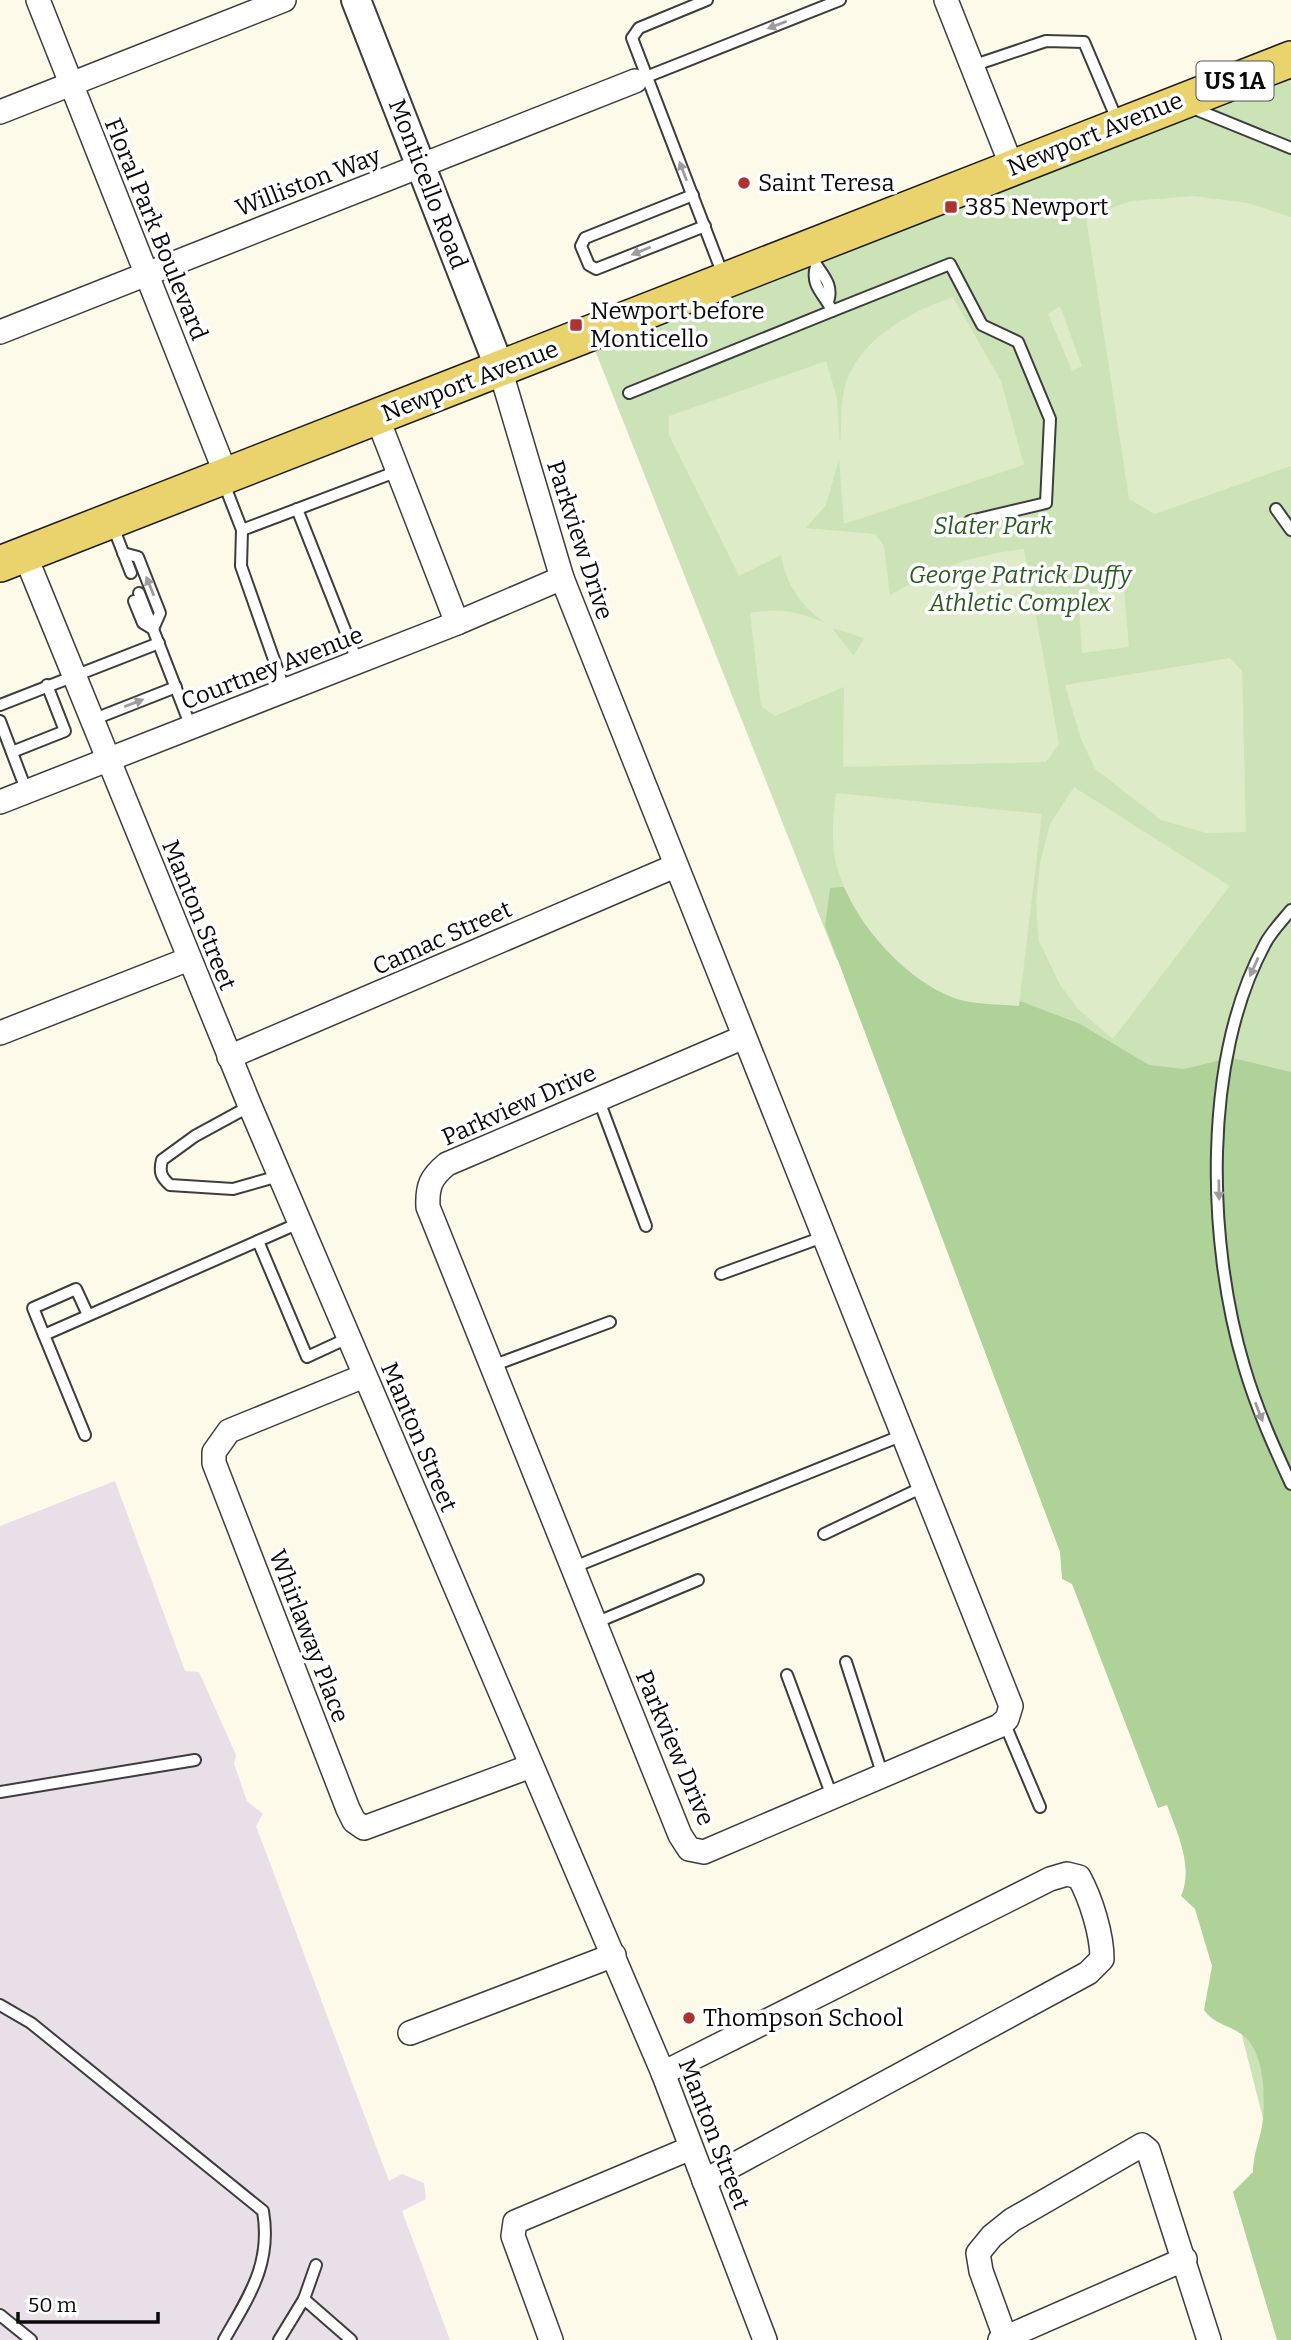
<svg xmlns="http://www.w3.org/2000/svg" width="1291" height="2340" font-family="Bitter,serif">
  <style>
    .industrial { fill: #e8dfe9 }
    .green { fill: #cbe3b7 }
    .forest { fill: #afd298 }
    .pitch { fill: #ddebc8; fill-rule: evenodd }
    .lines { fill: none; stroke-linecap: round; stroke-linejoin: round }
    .service-casing { stroke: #3d3d3d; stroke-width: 14 }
    .minor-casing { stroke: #3d3d3d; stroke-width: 26 }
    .tertiary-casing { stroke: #3d3d3d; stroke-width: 32 }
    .primary-casing { stroke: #1b1b1b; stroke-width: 38 }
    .service { stroke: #fff; stroke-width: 10 }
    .minor { stroke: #fff; stroke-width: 23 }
    .tertiary { stroke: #fff; stroke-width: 28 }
    .primary { stroke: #ead36c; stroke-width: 35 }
    .oneway { fill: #9d9d9d }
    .poi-dot { fill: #ab3332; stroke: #fff; stroke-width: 2.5 }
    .labels { text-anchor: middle; stroke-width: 7; stroke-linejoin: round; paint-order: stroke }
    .shield { fill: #fff; stroke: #545454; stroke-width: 2 }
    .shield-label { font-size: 23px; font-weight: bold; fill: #0a0a0a }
    .street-label { font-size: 24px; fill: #0a0a0a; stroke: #fff }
    .poi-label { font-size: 24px; fill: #0a0a0a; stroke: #fff; text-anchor: start }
    .park-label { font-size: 24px; font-style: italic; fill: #2b5a22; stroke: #fff }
  </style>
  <rect width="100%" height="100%" fill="#fdfae9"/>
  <polygon class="industrial" points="115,1481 185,1671 199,1672 236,1755 234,1764 247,1801 263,1814 256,1826 389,2181 402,2174 424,2183 426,2199 402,2211 450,2340 0,2340 0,1526"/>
  <polygon class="green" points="1291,59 1291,2229 1186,1815 827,917 826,926 840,960 837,960 589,335"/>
  <path class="forest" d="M843 887 1015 999 1080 1024 1149 1065 1184 1069 1217 1061 1224 1056 1291 1072V2340H1277L1233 2192 1253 2172C1253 2153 1261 2138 1263 2119 1265 2096 1264 2058 1248 2040 1236 2026 1215 2026 1204 2010L1212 1966 1195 1909 1181 1896C1194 1867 1177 1833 1167 1805L1158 1808 1072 1584 1062 1579 1060 1552 825 926 830 888Z"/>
  <g class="pitch">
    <polygon points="1194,196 1248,203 1291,217 1291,466 1155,514 1129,499 1086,217 1131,201"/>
    <path d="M953 297 1001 381 1024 465 844 524 839 459 826 505 806 528 875 534 884 546 890 595C936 569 970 555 1024 549L1059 744 1046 762 843 767 844 687 775 716 761 706 750 613C784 607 794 612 824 622 800 605 786 584 781 555L739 576 669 435V416L826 361 837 398 840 444C842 428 840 410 843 395 853 342 907 313 953 297ZM832 628 864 638 854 655H853Z"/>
    <polygon points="1060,306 1082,366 1072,371 1048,314"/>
    <polygon points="1124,590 1129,647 1082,653 1078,594"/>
    <polygon points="1230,658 1242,671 1246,832 1206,833 1161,820 1095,769 1081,739 1065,685"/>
    <polygon points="1074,787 1230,886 1113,1039 1078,1009 1060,985 1039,941 1036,902 1040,863 1050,824"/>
    <path d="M836 793 1042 814 1019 1006C999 1004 973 1005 954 998 902 978 849 917 836 863 831 840 833 816 836 793Z"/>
  </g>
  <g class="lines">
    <g class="service-casing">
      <g id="service">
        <polyline points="707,0 639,28 632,38 723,275"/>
        <polyline points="972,66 1046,41 1084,42 1118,122"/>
        <polyline points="641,79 840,0"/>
        <polyline points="1190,107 1291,148"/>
        <polyline points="693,195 585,238 581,246 589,265 596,269 705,226"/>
        <path d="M814 261C822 275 834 284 828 302"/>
        <polyline points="832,311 950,264 982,325 1018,342 1050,419 1046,503 970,521"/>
        <path d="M629 393 832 311C825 294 810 287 816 266"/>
        <polyline points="223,481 242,530 241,566 285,691"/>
        <polyline points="297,509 358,663"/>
        <polyline points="1276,509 1291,530"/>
        <polyline points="112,524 131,573"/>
        <polyline points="242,530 398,471"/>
        <polyline points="123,553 138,557 160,613 153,629"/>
        <polyline points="139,593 191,727"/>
        <polyline points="134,601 143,623 153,629"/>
        <polyline points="0,705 159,643"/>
        <polyline points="92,720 176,687"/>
        <polyline points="0,721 27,792"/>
        <polyline points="12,752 65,731 47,685"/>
        <path d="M1291 910C1282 921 1271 932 1265 944 1202 1060 1207 1242 1244 1366 1256 1407 1273 1445 1291 1484"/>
        <polyline points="598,1098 646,1226"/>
        <path d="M250 1106 195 1136 162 1160C159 1172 161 1177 170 1185L233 1189 279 1176"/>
        <polyline points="258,1241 307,1357 348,1338"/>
        <polyline points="721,1274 823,1237"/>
        <polyline points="44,1335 33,1308 76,1289 88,1315"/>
        <polyline points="492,1366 610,1322"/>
        <polyline points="85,1435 44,1335 299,1223"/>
        <polyline points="824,1534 923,1487"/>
        <polyline points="574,1567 903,1435"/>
        <polyline points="595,1623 698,1580"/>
        <polyline points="846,1662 883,1776"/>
        <polyline points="787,1675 833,1799"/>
        <polyline points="1004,1722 1040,1807"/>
        <polyline points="0,1792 195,1760"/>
        <path d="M0 2005 31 2023 263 2211C272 2264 249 2296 224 2340"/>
        <polyline points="304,2299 316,2265"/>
        <polyline points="0,2315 31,2340"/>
        <polyline points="279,2340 304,2299 351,2340"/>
      </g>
    </g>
    <g class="minor-casing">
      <g id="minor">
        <polyline points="38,0 227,477"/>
        <polyline points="946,0 1012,167"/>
        <polyline points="0,112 284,0"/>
        <polyline points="0,332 635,81"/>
        <path d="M500 369 562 578 1011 1706 1007 1719 999 1726 704 1852 689 1849 680 1835 428 1207C427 1186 431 1177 447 1164L744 1037"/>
        <polyline points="377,417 457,623"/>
        <polyline points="25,555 250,1106 663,2073 765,2340"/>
        <polyline points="0,802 457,623 562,578"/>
        <polyline points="0,1033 189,959"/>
        <polyline points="229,1057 675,866"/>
        <polyline points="364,1376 229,1431 214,1452 214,1463 348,1809 354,1821 364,1828 531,1766"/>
        <polyline points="410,2033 614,1955"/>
        <path d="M663 2073 1050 1879 1067 1874 1079 1877C1091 1899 1102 1934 1102 1959L1088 1973 704 2181"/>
        <polyline points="1005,2337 981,2271 978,2253 992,2236 1012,2220 1142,2145 1148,2150 1209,2340"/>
        <polyline points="551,2340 513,2236 515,2222 691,2148"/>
        <polyline points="1000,2340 1185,2259"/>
      </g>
    </g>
    <g class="tertiary-casing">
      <polyline id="tertiary" points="356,0 500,369"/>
    </g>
    <g class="primary-casing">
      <polyline id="primary" points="0,564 1291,59"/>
    </g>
    <use href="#service" class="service"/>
    <use href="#minor" class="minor"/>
    <use href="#tertiary" class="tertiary"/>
    <use href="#primary" class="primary"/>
  </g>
  <defs><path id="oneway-solid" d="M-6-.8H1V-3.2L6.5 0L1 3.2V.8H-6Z" transform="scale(1.75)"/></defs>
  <g class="oneway">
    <use href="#oneway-solid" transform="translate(777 25) rotate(159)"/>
    <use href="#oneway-solid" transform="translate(683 171) rotate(-111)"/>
    <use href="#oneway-solid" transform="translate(641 251) rotate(158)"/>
    <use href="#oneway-solid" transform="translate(150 586) rotate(-112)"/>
    <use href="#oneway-solid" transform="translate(134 703) rotate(-21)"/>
    <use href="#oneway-solid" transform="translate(1254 967) rotate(114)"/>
    <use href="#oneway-solid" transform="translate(1219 1190) rotate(89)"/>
    <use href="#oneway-solid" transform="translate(1259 1412) rotate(69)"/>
  </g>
  <g class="poi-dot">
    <circle cx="744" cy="183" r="7"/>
    <rect x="944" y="200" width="14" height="14" rx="3.5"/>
    <rect x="569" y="318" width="14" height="14" rx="3.5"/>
    <circle cx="689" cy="2018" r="7"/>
  </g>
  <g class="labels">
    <rect class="shield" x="1196.5" y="61.5" width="77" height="39" rx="5"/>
    <g class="shield-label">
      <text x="1235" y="89">US 1A</text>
    </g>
    <g class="street-label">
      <text transform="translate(1095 134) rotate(-22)" y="8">Newport Avenue</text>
      <text transform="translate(308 182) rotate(-21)" y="8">Williston Way</text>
      <text transform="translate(428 184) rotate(69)" y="8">Monticello Road</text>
      <text transform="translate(156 229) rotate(68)" y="8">Floral Park Boulevard</text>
      <text transform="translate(470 381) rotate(-21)" y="8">Newport Avenue</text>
      <text transform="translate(580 540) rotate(72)" y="8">Parkview Drive</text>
      <text transform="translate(272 668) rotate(-21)" y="8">Courtney Avenue</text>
      <text transform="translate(199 915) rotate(68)" y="8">Manton Street</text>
      <text transform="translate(442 938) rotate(-24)" y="8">Camac Street</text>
      <text transform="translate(519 1105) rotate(-24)" y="8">Parkview Drive</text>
      <text transform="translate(419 1437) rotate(67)" y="8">Manton Street</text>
      <text transform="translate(309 1636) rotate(69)" y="8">Whirlaway Place</text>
      <text transform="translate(675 1748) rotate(67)" y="8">Parkview Drive</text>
      <text transform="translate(714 2134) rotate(69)" y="8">Manton Street</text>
    </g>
    <g class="poi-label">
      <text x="758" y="191">Saint Teresa</text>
      <text x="965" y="215">385 Newport</text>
      <text x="590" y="319">Newport before<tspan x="590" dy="28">Monticello</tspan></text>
      <text x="703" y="2026">Thompson School</text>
    </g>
    <g class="park-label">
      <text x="993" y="534">Slater Park</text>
      <text x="1020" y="583">George Patrick Duffy<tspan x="1020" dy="28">Athletic Complex</tspan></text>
    </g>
  </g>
  <path d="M18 2312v10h140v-10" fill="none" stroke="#0a0a0a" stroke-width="3.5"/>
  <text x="28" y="2312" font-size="21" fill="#0a0a0a" stroke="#ffffff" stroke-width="5" paint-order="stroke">50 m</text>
</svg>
